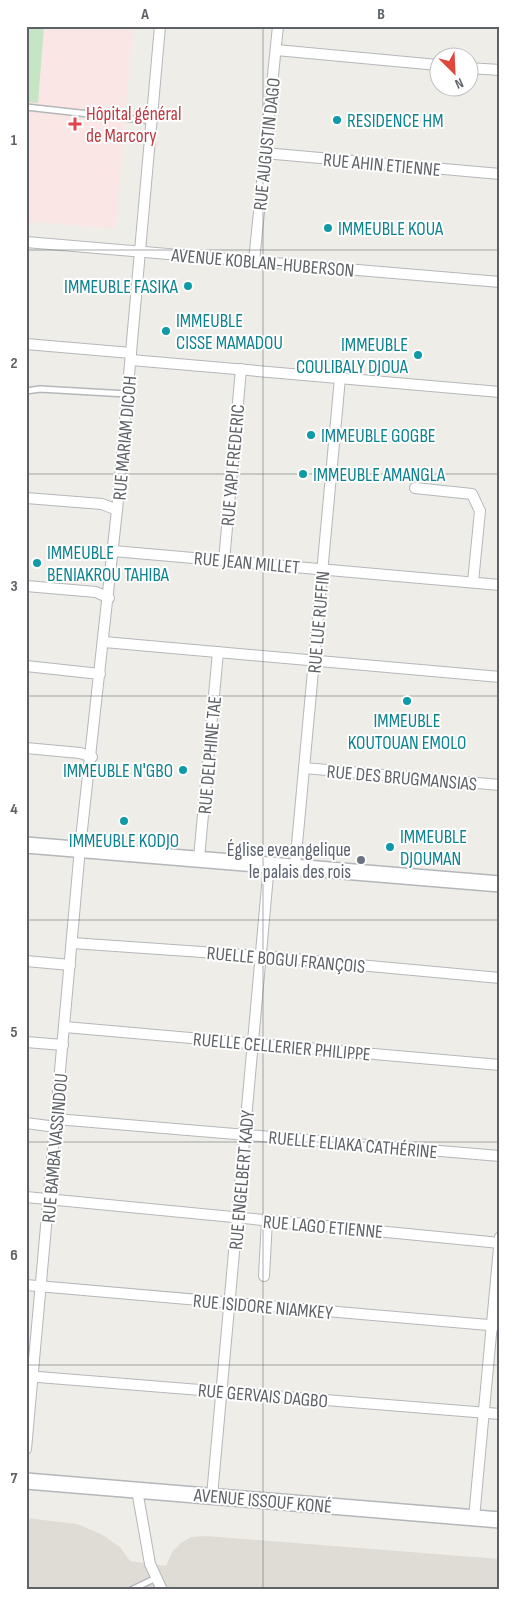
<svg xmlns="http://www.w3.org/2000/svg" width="526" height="1616" font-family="'Sofia Sans Condensed',sans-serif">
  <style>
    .education { fill: #dfdcd5 }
    .medical { fill: #fae6e5 }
    .green { fill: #c5e5c5 }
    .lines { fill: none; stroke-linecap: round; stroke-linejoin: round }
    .lane-casing { stroke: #b4b7ba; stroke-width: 8 }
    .street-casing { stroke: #b4b7ba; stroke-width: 12 }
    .secondary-casing { stroke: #b3b6ba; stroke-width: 18 }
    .lane { stroke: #fff; stroke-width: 5 }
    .street { stroke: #fff; stroke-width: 10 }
    .secondary { stroke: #fff; stroke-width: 15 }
    .grid { fill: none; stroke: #5e6266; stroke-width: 1; stroke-opacity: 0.55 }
    .culture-dot { fill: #0f9aa8; stroke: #fff; stroke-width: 2 }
    .health-dot { fill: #e0444e; stroke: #fff; stroke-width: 2 }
    .worship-dot { fill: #6b7280; stroke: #fff; stroke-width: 2 }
    .labels { text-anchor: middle; stroke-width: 4; stroke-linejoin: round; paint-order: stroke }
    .health-label { font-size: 19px; fill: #be3a42; stroke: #fff; text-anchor: start }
    .culture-label { font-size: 19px; fill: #0d838f; stroke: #fff; text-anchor: start }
    .street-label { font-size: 19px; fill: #5e6266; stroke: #fff }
    .worship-label { font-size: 19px; fill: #5b616d; stroke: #fff; text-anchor: end }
    .neatline { fill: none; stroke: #5e6266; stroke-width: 2 }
    .grid-label { font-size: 16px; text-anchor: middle; font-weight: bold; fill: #5e6266 }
  </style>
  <rect width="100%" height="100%" fill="#efede7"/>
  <polygon class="education" points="26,1518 77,1524 101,1534 120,1547 130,1561 166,1566 172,1552 181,1543 191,1537 206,1536 500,1559 500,1590 26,1590"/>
  <polygon class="medical" points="26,26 133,26 115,229 26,221"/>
  <polygon class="green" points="26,26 44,26 38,103 26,102"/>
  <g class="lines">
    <g class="lane-casing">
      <g id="lane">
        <polyline points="26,107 152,121"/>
        <polyline points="26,391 40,389 127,394"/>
        <polyline points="131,1590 156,1578"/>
      </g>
    </g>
    <g class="street-casing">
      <g id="street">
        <polyline points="276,50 438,65"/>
        <polyline points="468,68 500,70"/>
        <polyline points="264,153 500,174"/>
        <polyline points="26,242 500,282"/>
        <polyline points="254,261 278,26"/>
        <polyline points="26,344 131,353"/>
        <polyline points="131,360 500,392"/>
        <polyline points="415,488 472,494 480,511 473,582"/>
        <polyline points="26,498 102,504 117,510"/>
        <polyline points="113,551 500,585"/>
        <polyline points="224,561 241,369"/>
        <polyline points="26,586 96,592 109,598"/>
        <polyline points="104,642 500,677"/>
        <polyline points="26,666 100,674"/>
        <polyline points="26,748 80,753 92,757"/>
        <polyline points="304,768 500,785"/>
        <polyline points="199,858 218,652"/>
        <polyline points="295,866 340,378"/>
        <polyline points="72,943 261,956 500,978"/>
        <polyline points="26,961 70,965"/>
        <polyline points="65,1027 500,1065"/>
        <polyline points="26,1042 63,1045"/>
        <polyline points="56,1119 500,1156"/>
        <polyline points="26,1123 56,1127"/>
        <polyline points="26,1197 500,1243"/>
        <polyline points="264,1276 267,1220"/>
        <polyline points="26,1285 500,1326"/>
        <polyline points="26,1376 500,1414"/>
        <polyline points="26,1449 80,848 117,510 160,26"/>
        <polyline points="137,1490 150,1564 162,1590"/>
        <polyline points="212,1496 269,864"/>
        <polyline points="474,1518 500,1237"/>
      </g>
    </g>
    <g class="secondary-casing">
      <g id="secondary">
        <polyline points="26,845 500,884"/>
        <polyline points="26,1481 500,1520"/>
      </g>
    </g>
    <use href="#lane" class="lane"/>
    <use href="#street" class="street"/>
    <use href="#secondary" class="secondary"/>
  </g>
  <path class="grid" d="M263 26V1590M26 250H500M26 474H500M26 696H500M26 920H500M26 1142H500M26 1365H500"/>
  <g class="culture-dot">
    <circle cx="337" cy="120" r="5"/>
    <circle cx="328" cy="228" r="5"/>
    <circle cx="188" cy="286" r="5"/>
    <circle cx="166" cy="331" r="5"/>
    <circle cx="418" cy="355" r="5"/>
    <circle cx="311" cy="435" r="5"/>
    <circle cx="303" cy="474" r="5"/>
    <circle cx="37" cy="563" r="5"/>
    <circle cx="407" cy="701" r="5"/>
    <circle cx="183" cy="770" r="5"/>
    <circle cx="124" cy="821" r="5"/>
    <circle cx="390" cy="847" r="5"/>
  </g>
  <path class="health-dot" d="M72.5 116.5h5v5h5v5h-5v5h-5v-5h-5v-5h5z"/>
  <circle class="worship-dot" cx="361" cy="860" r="5"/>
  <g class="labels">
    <g class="health-label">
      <text x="86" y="120">Hôpital général<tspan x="86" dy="22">de Marcory</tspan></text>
    </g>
    <g class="culture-label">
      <text x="347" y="127">RESIDENCE HM</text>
      <text x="338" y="235">IMMEUBLE KOUA</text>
      <text x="178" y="293" text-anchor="end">IMMEUBLE FASIKA</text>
      <text x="176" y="327">IMMEUBLE<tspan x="176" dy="22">CISSE MAMADOU</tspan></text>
      <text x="408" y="351" text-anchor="end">IMMEUBLE<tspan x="408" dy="22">COULIBALY DJOUA</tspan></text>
      <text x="321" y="442">IMMEUBLE GOGBE</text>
      <text x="313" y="481">IMMEUBLE AMANGLA</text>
      <text x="47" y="559">IMMEUBLE<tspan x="47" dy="22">BENIAKROU TAHIBA</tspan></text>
      <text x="407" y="727" text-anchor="middle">IMMEUBLE<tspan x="407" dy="22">KOUTOUAN EMOLO</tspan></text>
      <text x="173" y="777" text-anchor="end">IMMEUBLE N'GBO</text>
      <text x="400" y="843">IMMEUBLE<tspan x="400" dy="22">DJOUMAN</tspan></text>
      <text x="124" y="847" text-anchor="middle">IMMEUBLE KODJO</text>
    </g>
    <g class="street-label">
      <text transform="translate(266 144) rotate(-84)" y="7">RUE AUGUSTIN DAGO</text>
      <text transform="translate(382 164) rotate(5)" y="7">RUE AHIN ETIENNE</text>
      <text transform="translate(263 262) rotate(5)" y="7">AVENUE KOBLAN-HUBERSON</text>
      <text transform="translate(124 438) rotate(-85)" y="7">RUE MARIAM DICOH</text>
      <text transform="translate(232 465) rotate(-85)" y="7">RUE YAPI FREDERIC</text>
      <text transform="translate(247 562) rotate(5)" y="7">RUE JEAN MILLET</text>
      <text transform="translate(318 622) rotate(-85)" y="7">RUE LUE RUFFIN</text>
      <text transform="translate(209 755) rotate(-85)" y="7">RUE DELPHINE TAE</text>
      <text transform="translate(402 777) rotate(5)" y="7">RUE DES BRUGMANSIAS</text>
      <text transform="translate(286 959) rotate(5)" y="7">RUELLE BOGUI FRANÇOIS</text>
      <text transform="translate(282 1046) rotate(5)" y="7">RUELLE CELLERIER PHILIPPE</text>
      <text transform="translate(353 1144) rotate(5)" y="7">RUELLE ELIAKA CATHÉRINE</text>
      <text transform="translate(54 1148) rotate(-85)" y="7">RUE BAMBA VASSINDOU</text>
      <text transform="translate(241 1180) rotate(-85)" y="7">RUE ENGELBERT KADY</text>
      <text transform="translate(323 1226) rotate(5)" y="7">RUE LAGO ETIENNE</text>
      <text transform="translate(263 1306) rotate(5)" y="7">RUE ISIDORE NIAMKEY</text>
      <text transform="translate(263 1395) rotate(5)" y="7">RUE GERVAIS DAGBO</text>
      <text transform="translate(263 1500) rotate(5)" y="7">AVENUE ISSOUF KONÉ</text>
    </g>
    <g class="worship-label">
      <text x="351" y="856">Église eveangelique<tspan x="351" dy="22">le palais des rois</tspan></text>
    </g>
  </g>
  <rect width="526" height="1616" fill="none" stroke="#ffffff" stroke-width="55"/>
  <g transform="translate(454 72) rotate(156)"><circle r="24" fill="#ffffff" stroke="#bfc0c2"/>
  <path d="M0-4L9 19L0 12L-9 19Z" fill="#e0473c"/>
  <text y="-8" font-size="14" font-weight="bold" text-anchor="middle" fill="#5e6266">N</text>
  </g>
  <rect x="28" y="28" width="470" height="1560" class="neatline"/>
  <g class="grid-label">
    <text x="145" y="19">A</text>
    <text x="381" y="19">B</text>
    <text x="14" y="145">1</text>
    <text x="14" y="368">2</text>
    <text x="14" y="591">3</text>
    <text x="14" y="814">4</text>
    <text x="14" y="1037">5</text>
    <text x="14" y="1260">6</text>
    <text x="14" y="1483">7</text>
  </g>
</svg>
